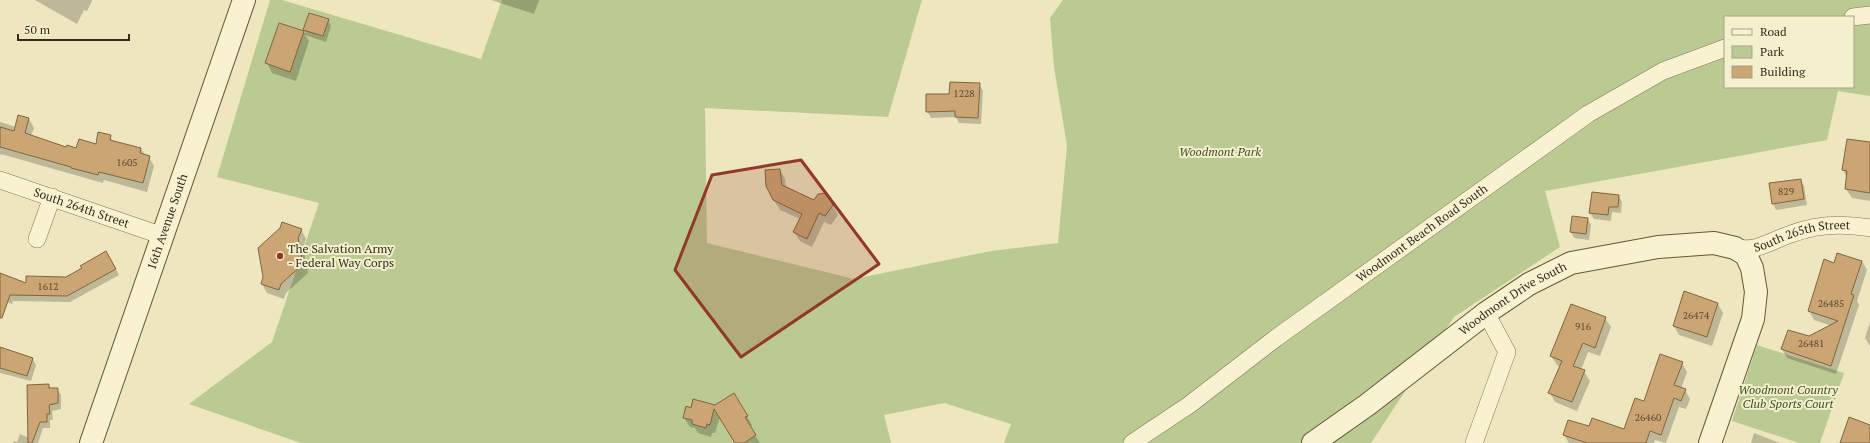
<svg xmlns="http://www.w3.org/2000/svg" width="1870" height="443" font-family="'PT Serif',serif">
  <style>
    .green { fill: #bbca92; fill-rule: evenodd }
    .shadow { fill: #0003 }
    .building { fill: #cba574; stroke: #83643d }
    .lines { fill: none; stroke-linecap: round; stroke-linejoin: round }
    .minor-casing { stroke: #857657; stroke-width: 18 }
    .secondary-casing { stroke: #66573a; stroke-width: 24 }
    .minor { stroke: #f8f2d0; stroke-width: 17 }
    .secondary { stroke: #f8f2d0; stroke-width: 22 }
    .marked { fill: #933828; fill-opacity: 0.2; stroke: #933828; stroke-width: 3; stroke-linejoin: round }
    .poi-dot { fill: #933828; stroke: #f4efcd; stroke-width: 1.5 }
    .labels { text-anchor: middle; stroke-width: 4; stroke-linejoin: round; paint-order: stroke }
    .number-label { font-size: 10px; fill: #5a4a32 }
    .park-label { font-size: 12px; font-style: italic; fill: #3e5022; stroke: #f4efcd }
    .street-label { font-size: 12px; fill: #342b1c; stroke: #f4efcd }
    .poi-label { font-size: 12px; fill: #342b1c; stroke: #f4efcd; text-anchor: start }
  </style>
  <rect width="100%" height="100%" fill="#ede6be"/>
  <g class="green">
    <path d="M270 0H282L481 59 502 0H922L888 117 705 108 707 243 854 279 991 251 1058 243 1067 146 1054 67 1050 18 1063 0H1870V96L1838 91 1827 140 1545 191 1560 247 1454 317 1371 443H1004L1011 424 944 403 884 415 891 443H301L189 404 272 342 319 203 217 177ZM1725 17H1853V87H1725Z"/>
    <polygon points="1757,345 1844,373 1820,443 1799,443 1732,421"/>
  </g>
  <g class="shadow">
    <polygon points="35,0 92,0 92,1 87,11 84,10 77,24"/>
    <polygon points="491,0 539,0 534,14"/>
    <polygon points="328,20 331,26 326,42 305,35 309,41 296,81 272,73 267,63 280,24 306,33 304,29"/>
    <polygon points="979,84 983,91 981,124 959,123 956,117 931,118 927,111 950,95"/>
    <polygon points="29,119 34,128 31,136 67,149 77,149 96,145 110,136 113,142 141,149 145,155 149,157 154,166 147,192 104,180 103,183 1,154 0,156 0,122 16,127"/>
    <polygon points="1870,143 1870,201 1852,198 1846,189 1847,178 1843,170"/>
    <polygon points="780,170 785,179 786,188 815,201 832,204 838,215 831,225 824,222 812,247 800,241 794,232 800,219 780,210 774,200"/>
    <polygon points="1800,180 1804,186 1807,205 1776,210 1773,204"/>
    <polygon points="1619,196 1622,202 1621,213 1612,212 1611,221 1594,219 1590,213"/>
    <polygon points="1588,219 1591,225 1589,240 1574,238 1571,232"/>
    <polygon points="301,229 306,239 303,248 308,273 286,293 284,299 267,293 262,284 264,277"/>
    <polygon points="106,252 119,275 70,302 13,301 12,304 0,300 0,274 27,284 67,278"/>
    <polygon points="1862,261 1867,270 1857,301 1859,305 1836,374 1787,358 1782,349 1832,326 1814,320 1809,311"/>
    <polygon points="1718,304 1723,313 1712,346 1679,335 1674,326"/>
    <polygon points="1605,318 1611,327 1600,356 1588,352 1581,370 1584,371 1590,381 1577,411 1555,402 1550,393 1560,367 1557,365 1551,356"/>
    <polygon points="1870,322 1870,346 1865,338"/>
    <polygon points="0,349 32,358 36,365 31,381 0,373"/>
    <polygon points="1682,363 1687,372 1681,389 1685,390 1690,399 1686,409 1679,407 1666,443 1655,440 1654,443 1569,443 1564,435 1589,428 1625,431 1644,402"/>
    <polygon points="49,385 51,389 57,389 61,395 61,409 52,411 53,420 50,420 50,428 43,428 38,443 13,443 14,441 17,442 20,434 29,438"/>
    <polygon points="734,394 752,425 750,427 760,443 736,443 720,417 715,433 712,433 711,437 698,433 695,428 690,427 684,418 692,409 715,406"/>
    <polygon points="1754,433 1780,443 1751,443"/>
  </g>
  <g class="building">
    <polygon points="309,13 329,19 323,36 303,30"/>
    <polygon points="279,23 304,31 290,72 265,63"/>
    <polygon points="950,82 980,83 978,118 955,117 955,111 926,112 926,94 949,94"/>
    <polygon points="18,115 29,118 25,133 66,147 67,145 76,148 79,139 96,144 98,132 111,135 110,140 141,148 140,153 150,156 143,183 99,172 98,175 71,168 71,167 0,147 0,127 14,131"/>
    <polygon points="1847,139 1870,142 1870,193 1845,189 1847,171 1842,170"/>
    <polygon points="780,169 782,185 814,200 818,194 827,193 833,205 825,216 819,213 807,239 793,232 802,214 773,200 766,186 765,170"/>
    <polygon points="1801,179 1804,199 1772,204 1769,183"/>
    <polygon points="1592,192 1619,195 1618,207 1609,207 1608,215 1589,213"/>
    <polygon points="1572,216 1588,218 1586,234 1570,232"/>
    <polygon points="282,222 302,229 298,238 303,264 281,284 279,290 261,284 263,277 258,248 280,228"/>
    <polygon points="106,251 116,269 67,296 10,295 2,318 0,318 0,273 26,283 26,276 66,277 82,268 80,266"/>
    <polygon points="1837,253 1862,261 1851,294 1854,295 1831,366 1781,349 1788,330 1809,336 1838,321 1808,311 1824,259 1834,263"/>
    <polygon points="1684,291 1718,303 1707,337 1673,326"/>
    <polygon points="1571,304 1606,317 1595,348 1583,343 1573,366 1585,370 1572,402 1548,393 1562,361 1550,356"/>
    <polygon points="0,347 33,358 27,376 0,368"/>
    <polygon points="1660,354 1683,362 1674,385 1686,389 1681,401 1674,398 1661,435 1650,431 1646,443 1587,443 1563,435 1568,420 1589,426 1592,418 1624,429 1635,398 1644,401"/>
    <polygon points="49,384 49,388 58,388 58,403 49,405 50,414 47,414 47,422 40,422 32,443 28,443 27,385"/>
    <polygon points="734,393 748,416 745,417 756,435 744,443 735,443 714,409 710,425 707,424 706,428 692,424 692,420 683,418 686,406 691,408 693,399 715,405"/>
    <polygon points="1849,417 1870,425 1870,443 1840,443"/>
  </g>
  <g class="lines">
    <g class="minor-casing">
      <g id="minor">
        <polyline points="1853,17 1870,15"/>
        <path id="s1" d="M0 180 163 236"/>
        <polyline points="37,239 52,197"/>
        <path id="s2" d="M1735 248C1758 252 1770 241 1791 234 1817 224 1842 223 1870 228"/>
        <path id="s3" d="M1132 443 1189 405 1276 338 1588 114 1663 71 1725 48"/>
        <polyline points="1474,443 1507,352 1486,313"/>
      </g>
    </g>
    <g class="secondary-casing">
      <g id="secondary">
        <path id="s4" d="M91 443 244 0"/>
        <path id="s5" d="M1313 443 1367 405 1486 313 1529 284 1571 263 1658 247 1714 243 1735 248 1746 255 1752 268 1756 292 1753 319 1710 443"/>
      </g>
    </g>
    <use href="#minor" class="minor"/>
    <use href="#secondary" class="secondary"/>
  </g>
  <path class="marked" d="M801 160 879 264 741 357 675 270 712 175Z"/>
  <circle class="poi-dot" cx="280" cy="256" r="4"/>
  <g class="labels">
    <g class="number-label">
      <text x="964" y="97">1228</text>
      <text x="127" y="166">1605</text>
      <text x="1786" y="195">829</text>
      <text x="48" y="290">1612</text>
      <text x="1831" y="307">26485</text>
      <text x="1696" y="319">26474</text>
      <text x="1583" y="330">916</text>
      <text x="1811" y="347">26481</text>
      <text x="1648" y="421">26460</text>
    </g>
    <g class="park-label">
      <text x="1220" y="156">Woodmont Park</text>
      <text x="1788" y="394">Woodmont Country<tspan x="1788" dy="14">Club Sports Court</tspan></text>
    </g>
    <g class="street-label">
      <text dy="4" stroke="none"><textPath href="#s1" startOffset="86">South 264th Street</textPath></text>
      <text dy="4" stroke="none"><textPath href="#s4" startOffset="234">16th Avenue South</textPath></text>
      <text dy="4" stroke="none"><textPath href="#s3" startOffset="358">Woodmont Beach Road South</textPath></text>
      <text dy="4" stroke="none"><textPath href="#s2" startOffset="69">South 265th Street</textPath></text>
      <text dy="4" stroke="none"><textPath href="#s5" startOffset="247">Woodmont Drive South</textPath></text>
    </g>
    <g class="poi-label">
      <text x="288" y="253">The Salvation Army<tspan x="288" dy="14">- Federal Way Corps</tspan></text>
    </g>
  </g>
  <rect x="1724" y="16" width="130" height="72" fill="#f4efcd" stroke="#a7a186"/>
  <rect x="1732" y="29" width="20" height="6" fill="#f8f2d0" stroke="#a7a186"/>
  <text x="1760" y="36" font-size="12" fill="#342b1c">Road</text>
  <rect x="1732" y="46" width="20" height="12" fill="#bbca92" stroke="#a7a186"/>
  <text x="1760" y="56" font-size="12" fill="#342b1c">Park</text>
  <rect x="1732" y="66" width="20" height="12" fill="#cba574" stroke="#a7a186"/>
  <text x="1760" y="76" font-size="12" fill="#342b1c">Building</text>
  <path d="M18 34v6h111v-6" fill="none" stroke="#342b1c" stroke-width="2"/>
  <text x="24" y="34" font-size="12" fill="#342b1c" stroke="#f4efcd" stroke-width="3" paint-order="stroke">50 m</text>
</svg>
